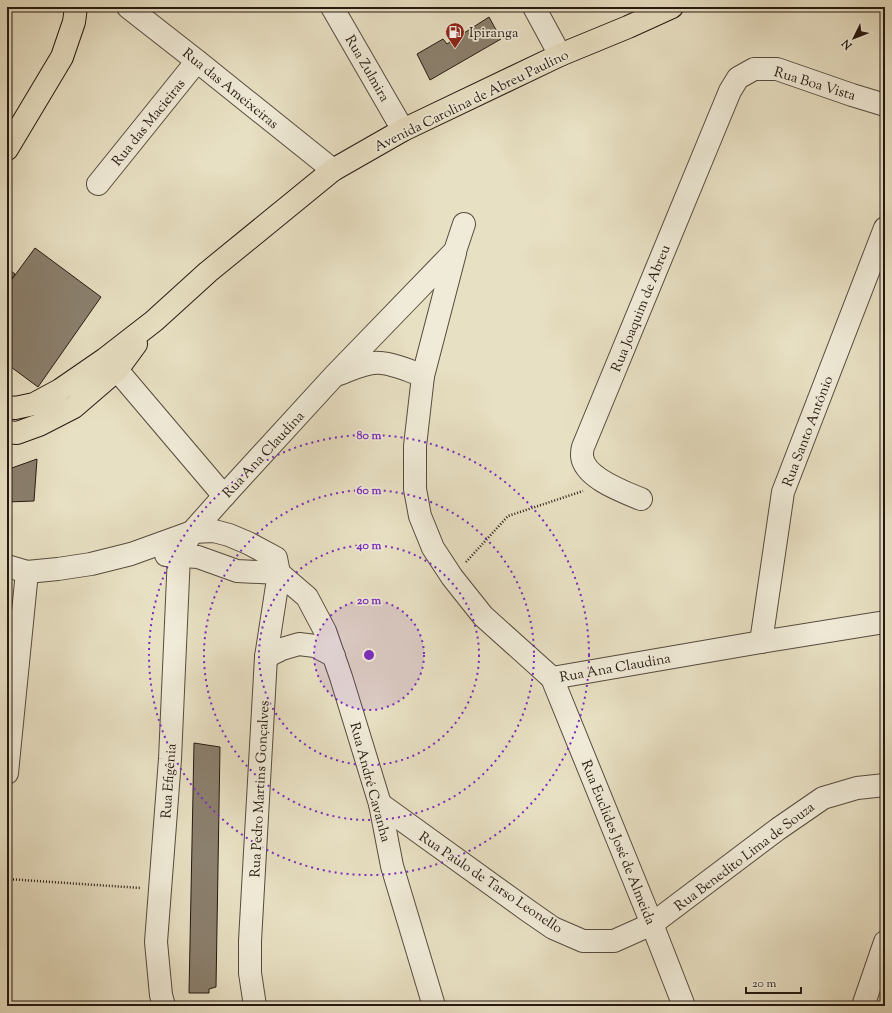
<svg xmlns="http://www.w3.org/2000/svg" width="892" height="1013" font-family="'Sorts Mill Goudy',serif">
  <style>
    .building { fill: #8b806e; stroke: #261912 }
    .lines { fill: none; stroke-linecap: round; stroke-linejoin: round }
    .minor-casing { stroke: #564b3e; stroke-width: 24 }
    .major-casing { stroke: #261912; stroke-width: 24 }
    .path { stroke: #261912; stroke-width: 2.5; stroke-dasharray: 1 2; stroke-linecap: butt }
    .minor { stroke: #f0ebd8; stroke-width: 22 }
    .major { stroke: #e8e0c3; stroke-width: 22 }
    .ring { fill: none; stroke: #7b2cbf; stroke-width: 2; stroke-dasharray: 2 4 }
    .labels { text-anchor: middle; stroke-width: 3.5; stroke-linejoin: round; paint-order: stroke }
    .poi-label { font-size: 14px; fill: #261912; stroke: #f0ebd8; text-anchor: start }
    .street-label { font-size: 14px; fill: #261912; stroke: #f0ebd8 }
    .centre { fill: #7b2cbf; stroke: #f0ebd8; stroke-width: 2 }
    .ring-label { font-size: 12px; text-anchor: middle; font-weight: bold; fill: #7b2cbf; stroke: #f0ebd8; stroke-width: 3.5; stroke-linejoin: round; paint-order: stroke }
  </style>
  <rect width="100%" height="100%" fill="#e8e0c3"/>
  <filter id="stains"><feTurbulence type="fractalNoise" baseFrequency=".005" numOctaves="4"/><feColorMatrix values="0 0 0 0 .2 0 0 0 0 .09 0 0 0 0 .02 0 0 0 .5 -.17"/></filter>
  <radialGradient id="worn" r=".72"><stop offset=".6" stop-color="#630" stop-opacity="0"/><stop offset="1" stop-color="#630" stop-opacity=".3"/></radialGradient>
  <g class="building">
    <polygon points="489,17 501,39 430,80 417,54 443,39 447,44"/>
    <polygon points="35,248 101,297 38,387 7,364 7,286"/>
    <polygon points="7,268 15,274 7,286"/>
    <polygon points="37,459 34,501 7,502 7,471 9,469"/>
    <polygon points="194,743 220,747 216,987 209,989 209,993 189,993"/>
  </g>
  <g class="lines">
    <g class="minor-casing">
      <g id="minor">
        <polyline points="128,7 197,61 333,170"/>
        <polyline points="332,7 403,130"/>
        <polyline points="534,7 560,55"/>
        <polyline points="98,184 197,61"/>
        <polyline points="455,253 423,376 415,446 415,489 420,516 433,548 452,577 483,616 552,678 652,924 684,1006"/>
        <polyline points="117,370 224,496"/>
        <path d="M339 374C352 369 368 361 381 363 395 364 410 371 423 376"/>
        <path d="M641 499C624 492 584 478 582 456 582 453 582 450 583 447L730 91 738 78 754 69H777L852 95 885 105"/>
        <polyline points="166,555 198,557 237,571 279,573 307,597 325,631 341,677 380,804 392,866 434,1006"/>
        <polyline points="7,566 27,572 58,569 91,564 131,554 192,532 214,531 229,535 248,543 276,558 279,573 266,657 250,941 250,973 255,1006"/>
        <polyline points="761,642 783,492 885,228"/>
        <polyline points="266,657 282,649 299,644 315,646 334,656"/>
        <polyline points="552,678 761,642 885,622"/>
        <polyline points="7,773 27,572"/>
        <polyline points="380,804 527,910 553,928 583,941 614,941 652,924 778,829 823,798 857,788 885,785"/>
        <polyline points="164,1006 161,995 156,942 170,759 179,555 192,532 224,496 334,376 455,251 464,224"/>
        <polyline points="863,1006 885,942"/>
      </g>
    </g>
    <g class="major-casing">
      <g id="major">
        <polyline points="7,149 62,57 74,22 76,7"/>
        <polyline points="7,407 15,408 34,404 60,390 105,359 154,321 208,272 333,170 403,130 560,55 628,27 672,7"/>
        <polyline points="7,432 17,433 39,425 74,407 117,370 136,344"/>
      </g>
    </g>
    <g class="path">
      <polyline points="466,562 508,516 583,491"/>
      <polyline points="7,879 141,888"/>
    </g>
    <use href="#minor" class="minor"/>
    <use href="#major" class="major"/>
  </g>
  <circle cx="369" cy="655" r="55" fill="#7b2cbf" fill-opacity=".12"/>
  <g class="ring">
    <circle cx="369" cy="655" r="55"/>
    <circle cx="369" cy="655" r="110"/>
    <circle cx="369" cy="655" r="165"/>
    <circle cx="369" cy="655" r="220"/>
  </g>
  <defs>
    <g id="fuel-pin" transform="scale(1)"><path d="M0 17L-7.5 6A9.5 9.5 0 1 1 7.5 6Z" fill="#8f2418" stroke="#f0ebd8"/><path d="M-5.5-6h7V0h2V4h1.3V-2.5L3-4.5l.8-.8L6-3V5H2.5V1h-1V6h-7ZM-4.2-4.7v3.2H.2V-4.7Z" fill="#fff"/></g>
  </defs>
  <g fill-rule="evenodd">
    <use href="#fuel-pin" x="455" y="32"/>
  </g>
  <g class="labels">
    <g class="poi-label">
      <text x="469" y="37">Ipiranga</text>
    </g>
    <g class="street-label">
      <text transform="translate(368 68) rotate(60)" y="5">Rua Zulmira</text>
      <text transform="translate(815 83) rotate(17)" y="5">Rua Boa Vista</text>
      <text transform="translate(231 88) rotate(39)" y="5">Rua das Ameixeiras</text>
      <text transform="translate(471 100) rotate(-26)" y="5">Avenida Carolina de Abreu Paulino</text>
      <text transform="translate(148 122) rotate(-51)" y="5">Rua das Macieiras</text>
      <text transform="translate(640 308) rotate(-68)" y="5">Rua Joaquim de Abreu</text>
      <text transform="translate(807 431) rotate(-69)" y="5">Rua Santo Antônio</text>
      <text transform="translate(263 454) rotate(-47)" y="5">Rua Ana Claudina</text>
      <text transform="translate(615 667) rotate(-10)" y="5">Rua Ana Claudina</text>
      <text transform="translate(168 781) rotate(-86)" y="5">Rua Efigênia</text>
      <text transform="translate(371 782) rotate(75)" y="5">Rua André Cavanha</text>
      <text transform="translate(259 789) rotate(-87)" y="5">Rua Pedro Martins Gonçalves</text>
      <text transform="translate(619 842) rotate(68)" y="5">Rua Euclides José de Almeida</text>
      <text transform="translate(744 856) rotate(-37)" y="5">Rua Benedito Lima de Souza</text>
      <text transform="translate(491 882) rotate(34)" y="5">Rua Paulo de Tarso Leonello</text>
    </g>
  </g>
  <circle cx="369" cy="655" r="6" class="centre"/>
  <g class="ring-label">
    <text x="369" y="439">80 m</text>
    <text x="369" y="494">60 m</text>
    <text x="369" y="549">40 m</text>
    <text x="369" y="604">20 m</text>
  </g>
  <rect width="892" height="1013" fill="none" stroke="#e8e0c3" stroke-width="24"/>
  <rect x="8" y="8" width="876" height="997" fill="none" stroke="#261912" stroke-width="2"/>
  <rect x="12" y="12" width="868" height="989" fill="none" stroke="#261912"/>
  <g transform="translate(854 38) rotate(227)" stroke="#f0ebd8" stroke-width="3" paint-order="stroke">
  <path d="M0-3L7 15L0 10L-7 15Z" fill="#261912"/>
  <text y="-6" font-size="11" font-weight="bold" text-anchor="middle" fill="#261912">N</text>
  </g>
  <path d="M746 987v6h55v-6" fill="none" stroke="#261912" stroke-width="2"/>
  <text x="752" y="987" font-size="12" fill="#261912" stroke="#f0ebd8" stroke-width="3" paint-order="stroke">20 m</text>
  <rect width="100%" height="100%" filter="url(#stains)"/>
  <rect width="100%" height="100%" fill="url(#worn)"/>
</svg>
